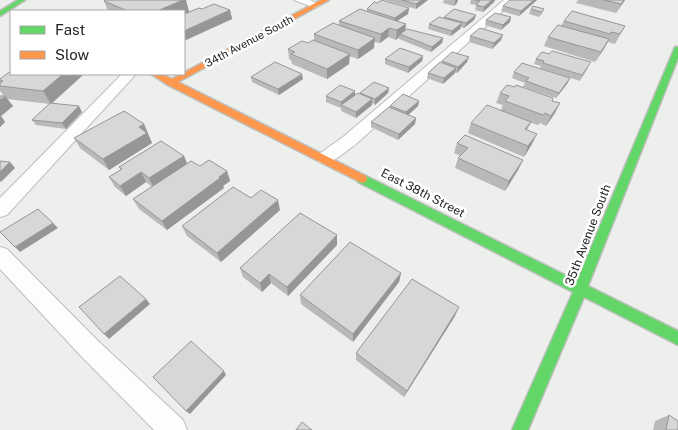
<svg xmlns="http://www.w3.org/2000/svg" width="678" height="430" font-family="'Public Sans',sans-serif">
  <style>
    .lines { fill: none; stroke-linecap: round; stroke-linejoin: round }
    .lane-casing { stroke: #bdbfbd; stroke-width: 2 }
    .fast-casing { stroke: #bdbfbd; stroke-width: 3 }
    .slow-casing { stroke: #bdbfbd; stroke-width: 3 }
    .lane { fill: #fcfdfc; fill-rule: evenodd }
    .fast { fill: #63d668; fill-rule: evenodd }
    .slow { fill: #ff974d; fill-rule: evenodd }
    .wall { fill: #b8b9b8 }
    .shaded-wall { fill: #969696 }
    .building { fill: #d6d7d6; stroke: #969696 }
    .labels { text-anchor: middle; stroke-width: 5; stroke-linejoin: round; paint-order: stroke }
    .far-street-label { font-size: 11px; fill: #232423; stroke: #fff }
    .street-label { font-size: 12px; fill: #232423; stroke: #fff }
  </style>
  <rect width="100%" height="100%" fill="#edefec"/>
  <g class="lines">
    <g class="lane-casing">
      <g id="lane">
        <polygon points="294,0 310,0 320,5 315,8"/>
        <path d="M504 0H515L355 145C344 152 332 166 319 162L317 158 319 154 343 137Z"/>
        <polygon points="122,74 136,74 7,215 0,217 0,198"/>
        <polygon points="0,247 7,249 97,340 183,420 187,430 154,430 81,356 0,269"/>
      </g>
    </g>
    <g class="fast-casing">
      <g id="fast">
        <polygon points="18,0 25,0 0,16 0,11"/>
        <polygon points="675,47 678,47 678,58 588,286 678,331 678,345 584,297 528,430 512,430 573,292 358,182 357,179 362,175 366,176 577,281"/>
      </g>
    </g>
    <g class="slow-casing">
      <polygon id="slow" points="321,0 329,0 178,82 366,176 367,179 366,182 362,183 168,85 151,74 161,74 172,79"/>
    </g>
    <use href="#lane" class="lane"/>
    <use href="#fast" class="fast"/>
    <use href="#slow" class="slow"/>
  </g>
  <g class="wall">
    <polygon points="105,0 186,0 189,12 199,8 202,9 214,4 230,10 232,19 186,40 184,39 184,11 108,11 104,1"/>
    <polygon points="385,0 428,0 416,9"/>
    <polygon points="444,0 458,0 457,3 454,6 443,3"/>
    <polygon points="471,0 495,0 494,2 483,12 475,10 476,5 470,4"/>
    <polygon points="537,0 519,16 501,11 503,6"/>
    <polygon points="578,0 625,0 616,13 576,3"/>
    <polygon points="409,8 408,14 397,21 406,24 405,30 443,38 442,43 431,52 399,39 399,37 396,40 388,37 380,43 374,42 374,48 358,59 349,56 349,64 327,79 292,64 291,60 289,59 288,49 314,41 314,34 339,25 339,21 367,12 367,9"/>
    <polygon points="531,9 544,9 542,14 539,17 529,14"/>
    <polygon points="476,15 474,20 464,28 461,27 460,29 451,36 428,29 429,24 444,18 444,17"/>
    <polygon points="511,17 510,22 501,30 485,25 486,20"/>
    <polygon points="564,21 625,26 615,44 608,42 595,62 544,46 548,37 561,26"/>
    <polygon points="470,36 501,40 492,49 469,42"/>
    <polygon points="549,54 588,68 580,81 540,68 541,66 534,64 536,59"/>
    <polygon points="423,56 422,61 408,73 385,64 385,59"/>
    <polygon points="442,61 467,62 457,73 455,72 455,73 443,84 427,78 428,73 441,62"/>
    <polygon points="514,72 570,78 567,84 556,98 523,87 525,83 512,78"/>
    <polygon points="11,74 84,74 52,103 82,112 66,129 36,125 32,120 50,104 7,99 13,106 1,116 5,122 0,127 0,96 4,96 0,91 0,79"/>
    <polygon points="251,77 303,79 279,95 252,82"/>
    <polygon points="389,88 388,93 375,105 372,103 372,105 356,118 341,111 341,107 341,108 326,102 326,96 355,91 355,95 360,94 360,93"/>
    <polygon points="500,93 552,101 555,113 546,126 540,123 538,125 531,123 527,130 532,144 524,157 468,133 471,123 501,110 503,105 496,103"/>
    <polygon points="419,101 418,106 408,115 416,118 415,124 398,140 371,127 371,122 390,107 390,106"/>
    <polygon points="144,124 152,143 109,170 80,148 74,138"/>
    <polygon points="457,143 523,160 518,170 505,191 455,168 458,158 460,156 454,153"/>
    <polygon points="184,156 187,164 227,171 230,181 223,186 224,188 167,230 139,209 133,199 152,187 146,182 126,196 115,187 109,177 121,170 119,167"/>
    <polygon points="251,198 280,210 221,262 187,236 182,226"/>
    <polygon points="337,235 337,245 288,296 271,283 262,292 243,277 240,268"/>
    <polygon points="401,273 399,282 353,342 301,304 300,295"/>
    <polygon points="455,316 404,397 356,360 356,353"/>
    <polygon points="669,415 678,430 653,430 655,421"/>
  </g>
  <g class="shaded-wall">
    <polygon points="183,0 186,0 189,12 184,15 184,11 157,11"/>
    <polygon points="422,0 428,0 416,9 416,4"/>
    <polygon points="456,0 458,0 457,3 454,6 455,1"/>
    <polygon points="492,0 495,0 494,2 483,12 484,7"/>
    <polygon points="534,0 537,0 519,16 521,11"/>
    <polygon points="624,0 625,0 623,3 616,13"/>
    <polygon points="409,8 408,14 394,23 395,18"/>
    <polygon points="230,10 232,19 186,40 184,31"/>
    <polygon points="476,15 474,20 464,28 466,23"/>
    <polygon points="511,17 510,22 501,30 503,25"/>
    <polygon points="462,23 460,29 451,36 452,31"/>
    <polygon points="406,24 405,33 400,34 399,37 396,40 397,30"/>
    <polygon points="389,28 388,37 380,43 381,34"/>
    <polygon points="503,35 501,40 492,49 494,43"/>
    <polygon points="375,38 374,48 358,59 358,50"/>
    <polygon points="443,38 442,43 431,52 432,47"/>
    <polygon points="609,39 604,49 595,62 601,52"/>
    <polygon points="350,54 349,64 327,79 327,69"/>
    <polygon points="423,56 422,61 408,73 409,67"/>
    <polygon points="469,57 467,62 457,73 458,67"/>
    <polygon points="456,68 455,73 443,84 444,78"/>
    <polygon points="63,74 84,74 51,104 43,91"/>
    <polygon points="302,74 303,79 279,95 278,89"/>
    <polygon points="570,78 567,84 556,98 559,93"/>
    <polygon points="389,88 388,93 375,105 375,99"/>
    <polygon points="355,91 355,97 341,105 341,108 341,102"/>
    <polygon points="5,96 13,106 1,116 5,122 0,127 0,100"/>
    <polygon points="372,99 372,105 356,118 356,112"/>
    <polygon points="419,101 418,106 405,118 406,112"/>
    <polygon points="560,103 555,113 546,126 551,116"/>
    <polygon points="79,106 82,112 66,129 62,123"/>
    <polygon points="416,118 415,124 398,140 399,134"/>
    <polygon points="144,124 152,143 109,170 103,159 139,127"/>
    <polygon points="537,134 532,144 524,157 528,146"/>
    <polygon points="184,156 188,166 154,188 149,178"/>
    <polygon points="523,160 518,170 505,191 509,181"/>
    <polygon points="10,162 15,168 1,182 0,181 0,172"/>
    <polygon points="227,171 230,181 223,186 224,188 167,230 162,221"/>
    <polygon points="141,172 146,182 126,196 120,186"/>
    <polygon points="278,200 280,210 221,262 217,253"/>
    <polygon points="53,223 58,228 20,252 15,247"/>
    <polygon points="337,235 337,245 288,296 287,287"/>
    <polygon points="401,273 399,282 353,342 353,334"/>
    <polygon points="269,274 271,283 262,292 260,283"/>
    <polygon points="146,299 150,304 109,339 104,334"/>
    <polygon points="459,307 455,316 404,397 407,391"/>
    <polygon points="224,371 226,375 190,414 186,411"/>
  </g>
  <g class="building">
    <polygon points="105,0 183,0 157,11 128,11 104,1"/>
    <polygon points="382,0 409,8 395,18 367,9 374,2 377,3"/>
    <polygon points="402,0 422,0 416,4"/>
    <polygon points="475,0 492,0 484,7 476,5 480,1"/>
    <polygon points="510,0 534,0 521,11 503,6"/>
    <polygon points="603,0 624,0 621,4"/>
    <polygon points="214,4 230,10 184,31 184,14 199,8 202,9"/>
    <polygon points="533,6 544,9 541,12 531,9"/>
    <polygon points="360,9 406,24 397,30 389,28 381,34 339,21"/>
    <polygon points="454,9 476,15 466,23 444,17"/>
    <polygon points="572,11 625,26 620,34 611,32 610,34 564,21"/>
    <polygon points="495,13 511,17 503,25 486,20"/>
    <polygon points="439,17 462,23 452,31 429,24"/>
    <polygon points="333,23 375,38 358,50 314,34"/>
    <polygon points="558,25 609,39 601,52 548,37"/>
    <polygon points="480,28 503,35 494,43 470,36"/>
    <polygon points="407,29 443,38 432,47 400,34"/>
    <polygon points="313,40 350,54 327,69 291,54 295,52 288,49 302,41 308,43"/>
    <polygon points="400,48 423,56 409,67 385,59"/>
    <polygon points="552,51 591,62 582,75 543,63 544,61 536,59 542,52 549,54"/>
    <polygon points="452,52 469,57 458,67 442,61"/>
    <polygon points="275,62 302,74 278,89 251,77"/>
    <polygon points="440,62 456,68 444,78 428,73"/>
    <polygon points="522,63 570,78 559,93 526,81 529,78 514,72"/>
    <polygon points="11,71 11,74 63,74 43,91 0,86 0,83 3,81 0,80 0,79"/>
    <polygon points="374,82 389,88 375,99 360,93"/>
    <polygon points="340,85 355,91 341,102 326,96"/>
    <polygon points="507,85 515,87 516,85 553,98 552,101 560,103 551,116 545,113 543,115 505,101 509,96 500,93"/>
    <polygon points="358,93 372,99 356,112 341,105"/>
    <polygon points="403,94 419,101 406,112 390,106"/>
    <polygon points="0,96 5,96 0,100"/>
    <polygon points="50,103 79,106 62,123 32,120"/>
    <polygon points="487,105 531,122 525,129 537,134 528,146 471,123"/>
    <polygon points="389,107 416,118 399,134 371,122"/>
    <polygon points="124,111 144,124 139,127 147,133 103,159 74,138"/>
    <polygon points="465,135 523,160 509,181 458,158 468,148 457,143"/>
    <polygon points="161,141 184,156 149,178 141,172 120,186 109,177 122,169 119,167"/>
    <polygon points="209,160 227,171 219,177 220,178 162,221 133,199 191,161 200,166"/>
    <polygon points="0,161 10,162 0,172"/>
    <polygon points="233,187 251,198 261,190 278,200 217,253 182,226"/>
    <polygon points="38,209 53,223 15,247 0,232"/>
    <polygon points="300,213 337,235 287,287 269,274 260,283 240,268"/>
    <polygon points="350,242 401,273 353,334 300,295"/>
    <polygon points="120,276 146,299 104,334 79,307"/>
    <polygon points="412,279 459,307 407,391 356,353"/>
    <polygon points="191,341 224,371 186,411 153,377"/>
    <polygon points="669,415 678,421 678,430 666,430"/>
    <polygon points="302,422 312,430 296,430"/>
  </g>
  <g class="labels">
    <g class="far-street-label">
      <text transform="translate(249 41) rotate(-28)" y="4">34th Avenue South</text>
    </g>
    <g class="street-label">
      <text transform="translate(423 193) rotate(27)" y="4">East 38th Street</text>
      <text transform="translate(588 235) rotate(-69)" y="4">35th Avenue South</text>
    </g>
  </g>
  <rect x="10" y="10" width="175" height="65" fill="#ffffff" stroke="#a7a7a7"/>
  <rect x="20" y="26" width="25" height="8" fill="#63d668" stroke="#a7a7a7"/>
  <text x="55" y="35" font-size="15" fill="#232423">Fast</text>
  <rect x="20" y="51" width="25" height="8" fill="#ff974d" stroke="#a7a7a7"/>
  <text x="55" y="60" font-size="15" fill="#232423">Slow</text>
</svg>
